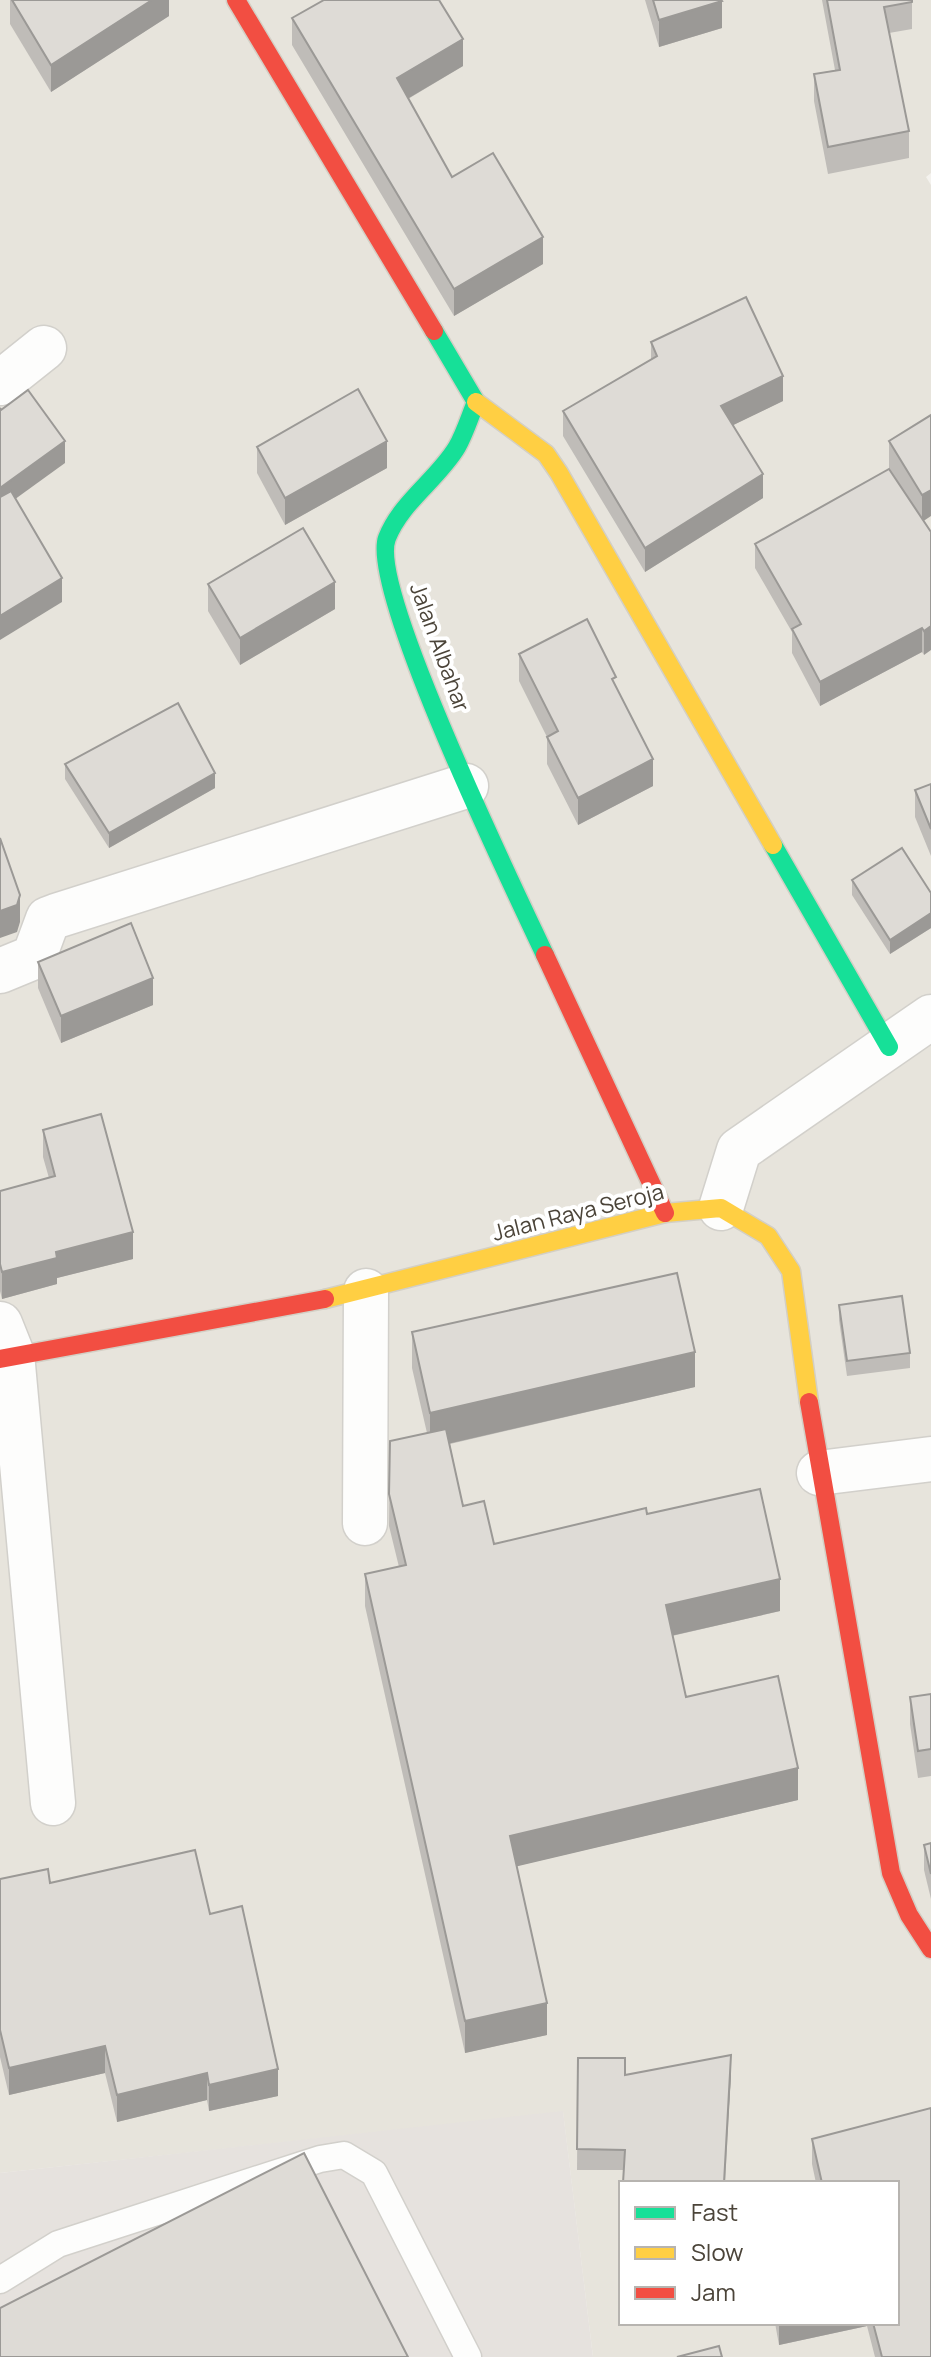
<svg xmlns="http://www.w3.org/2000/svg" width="931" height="2357" font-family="Manrope,sans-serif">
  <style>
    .residential { fill: #e7e4dc; fill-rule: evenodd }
    .industrial { fill: #e6e2de }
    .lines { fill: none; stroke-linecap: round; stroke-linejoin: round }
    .lane-casing { stroke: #d2d0cb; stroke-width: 29 }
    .street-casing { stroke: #d2d0cb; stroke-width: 47 }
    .fast-casing { stroke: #d3cfc5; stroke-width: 21 }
    .slow-casing { stroke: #d3cfc5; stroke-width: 21 }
    .jam-casing { stroke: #d3cfc5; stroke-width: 21 }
    .lane { stroke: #fdfdfc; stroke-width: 26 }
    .street { stroke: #fdfdfc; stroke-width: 44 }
    .fast { stroke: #16e098; stroke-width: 18 }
    .slow { stroke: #ffcf43; stroke-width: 18 }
    .jam { stroke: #f24e42; stroke-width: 18 }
    .wall { fill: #bfbcb8 }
    .shaded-wall { fill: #9b9996 }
    .building { fill: #dedbd6; stroke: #9b9996; stroke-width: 2 }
    .labels { text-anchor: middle; stroke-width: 8; stroke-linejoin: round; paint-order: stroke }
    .street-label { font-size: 22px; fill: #4b4439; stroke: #fff }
  </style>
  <rect width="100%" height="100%" fill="#f4f2ee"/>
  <path class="residential" d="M0 0H931V173L926 177 931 185V2357H593L563 2112 0 2173ZM621 2183H897V2323H621Z"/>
  <polygon class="industrial" points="563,2111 593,2357 0,2357 0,2173"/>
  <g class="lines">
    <g class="lane-casing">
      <polyline id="lane" points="0,2280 58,2244 320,2159 344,2155 374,2173 468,2357"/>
    </g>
    <g class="street-casing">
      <g id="street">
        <polyline points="0,383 44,348"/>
        <polyline points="0,971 34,957 48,919 56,916 466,786"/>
        <polyline points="721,1208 739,1150 931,1017"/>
        <polyline points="0,1324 12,1354 53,1803"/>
        <polyline points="819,1473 931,1459"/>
        <polyline points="365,1523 366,1291"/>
      </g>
    </g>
    <g class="fast-casing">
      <g id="fast">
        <path d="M434 331 476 402C470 416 465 433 457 447 438 479 401 502 387 538 368 588 516 893 545 955"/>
        <polyline points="773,845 889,1047"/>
      </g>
    </g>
    <g class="slow-casing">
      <g id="slow">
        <polyline points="476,402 546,454 559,473 773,845"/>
        <polyline points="325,1299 665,1213 721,1208 768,1236 791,1271 809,1402"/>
      </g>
    </g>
    <g class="jam-casing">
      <g id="jam">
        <polyline points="236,0 434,331"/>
        <polyline points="545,955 665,1213"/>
        <polyline points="0,1359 325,1299"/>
        <polyline points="809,1402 891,1873 909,1915 931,1949"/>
      </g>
    </g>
    <use href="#lane" class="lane"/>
    <use href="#street" class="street"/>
    <use href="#fast" class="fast"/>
    <use href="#slow" class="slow"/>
    <use href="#jam" class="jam"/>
  </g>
  <g class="wall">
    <polygon points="10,0 169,0 169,16 51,92 10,24"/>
    <polygon points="645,0 721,0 722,28 659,47"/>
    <polygon points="822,0 912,0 912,29 889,33 909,131 909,158 828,174 814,101 814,74 835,70"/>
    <polygon points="292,18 463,66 408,99 452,177 543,264 454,316 292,45"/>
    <polygon points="651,342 783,401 733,425 763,498 645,572 563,436 563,411 651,359"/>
    <polygon points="931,415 924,521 931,532 924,655 922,652 820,706 792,653 792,632 755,568 755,544 896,479 889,468 889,441"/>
    <polygon points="257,447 387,468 285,525 257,473"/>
    <polygon points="208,584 335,609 240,665 208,611"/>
    <polygon points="519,654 616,688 653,786 578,825 547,764 547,737 519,681"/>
    <polygon points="65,764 215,788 109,848 65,779"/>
    <polygon points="931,784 931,856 915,817 915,790"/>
    <polygon points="852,880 931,893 931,928 890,954 852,895"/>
    <polygon points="38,962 153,1005 61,1043 38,988"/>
    <polygon points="43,1130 133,1259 57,1278 57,1284 2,1299 0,1291 0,1191 49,1178 43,1157"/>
    <polygon points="839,1305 910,1353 910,1368 847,1376 839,1320"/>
    <polygon points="412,1332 695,1387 450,1444 463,1506 494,1544 647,1514 780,1611 672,1636 686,1697 798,1800 516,1866 547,2035 465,2053 365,1606 365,1574 399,1567 389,1526 390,1441 427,1433 412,1368"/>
    <polygon points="931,1694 931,1776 918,1778 910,1724 910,1697"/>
    <polygon points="931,1843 931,1899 924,1870 924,1845"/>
    <polygon points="0,1879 50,1883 210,1914 278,2096 209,2111 207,2100 117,2122 105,2073 9,2095 0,2057"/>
    <polygon points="578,2058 625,2075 731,2075 725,2183 623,2183 624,2170 577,2170"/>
    <polygon points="931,2108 931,2357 875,2357 867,2326 779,2345 775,2323 897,2323 897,2183 816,2183 812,2164 812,2139"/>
  </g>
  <g class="shaded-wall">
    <polygon points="152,0 169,0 169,16 51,92 51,65"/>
    <polygon points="722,1 722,28 659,47 659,20"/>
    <polygon points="463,39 463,66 397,105 397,78"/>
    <polygon points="543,237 543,264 454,316 454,289"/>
    <polygon points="783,376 783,401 721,431 721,406"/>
    <polygon points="65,441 65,463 0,510 0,488"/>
    <polygon points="387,441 387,468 285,525 285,498"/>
    <polygon points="763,474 763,498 645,572 645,548"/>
    <polygon points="931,490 931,516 922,522 922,495"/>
    <polygon points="62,578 62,602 0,640 0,616"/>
    <polygon points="335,582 335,609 240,665 240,638"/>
    <polygon points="931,626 931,650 924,655 924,631"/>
    <polygon points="922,628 922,652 820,706 820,682"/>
    <polygon points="653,759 653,786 578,825 578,798"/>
    <polygon points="215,773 215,788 109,848 109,833"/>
    <polygon points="20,895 20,922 17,932 0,938 0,911"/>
    <polygon points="931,913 931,928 890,954 890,940"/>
    <polygon points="153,978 153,1005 61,1043 61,1016"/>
    <polygon points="133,1232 133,1259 57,1278 57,1284 2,1299 2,1272 56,1252"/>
    <polygon points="695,1352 695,1387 430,1448 430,1413"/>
    <polygon points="780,1579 780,1611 666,1637 666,1605"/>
    <polygon points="798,1768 798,1800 510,1868 510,1836"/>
    <polygon points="547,2003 547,2035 465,2053 465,2021"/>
    <polygon points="105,2046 105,2073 9,2095 9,2068"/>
    <polygon points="731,2055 731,2075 724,2183"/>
    <polygon points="278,2069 278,2096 209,2111 209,2085"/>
    <polygon points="207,2073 207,2100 117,2122 117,2095"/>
    <polygon points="779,2323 867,2323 867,2326 779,2345"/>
  </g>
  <g class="building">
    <polygon points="12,0 152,0 51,65"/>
    <polygon points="324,0 439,0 463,39 397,78 452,177 493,153 543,237 454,289 292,18"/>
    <polygon points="653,0 721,0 722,1 659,20"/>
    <polygon points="827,0 912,0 912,2 884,7 909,131 828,147 814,74 840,70"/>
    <polygon points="746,297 783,376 721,406 763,474 645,548 563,411 657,356 651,342"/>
    <polygon points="358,389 387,441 285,498 257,447"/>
    <polygon points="28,390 65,441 0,488 0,408 1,410"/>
    <polygon points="931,415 931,490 922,495 889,441"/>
    <polygon points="889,469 931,532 931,626 924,631 922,628 820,682 792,629 801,624 755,544"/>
    <polygon points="11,491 62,578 0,616 0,497"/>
    <polygon points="303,528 335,582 240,638 208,584"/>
    <polygon points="587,619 616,677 612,679 653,759 578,798 547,737 558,731 519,654"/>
    <polygon points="178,703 215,773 109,833 65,764"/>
    <polygon points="931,784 931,829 915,790"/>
    <polygon points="0,838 20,895 17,905 0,911"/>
    <polygon points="902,848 931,893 931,913 890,940 852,880"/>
    <polygon points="131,923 153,978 61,1016 38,962"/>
    <polygon points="101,1114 133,1232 56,1252 57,1258 2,1272 0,1264 0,1191 55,1176 43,1130"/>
    <polygon points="677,1273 695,1352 430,1413 412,1332"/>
    <polygon points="902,1296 910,1353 847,1361 839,1305"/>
    <polygon points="446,1429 463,1506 484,1501 494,1544 646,1508 647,1514 760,1489 780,1579 666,1605 686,1697 778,1676 798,1768 510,1836 547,2003 465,2021 365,1574 406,1565 389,1494 390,1441"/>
    <polygon points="931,1694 931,1749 918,1751 910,1697"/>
    <polygon points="931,1843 931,1874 924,1845"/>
    <polygon points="195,1850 210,1914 242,1906 278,2069 209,2085 207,2073 117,2095 105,2046 9,2068 0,2030 0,1879 48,1869 50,1883"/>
    <polygon points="731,2055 724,2183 623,2183 625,2150 577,2149 578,2058 625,2058 625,2075"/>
    <polygon points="931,2108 931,2357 882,2357 873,2323 897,2323 897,2183 822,2183 812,2139"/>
    <polygon points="304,2153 408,2357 0,2357 0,2308"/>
    <polygon points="719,2346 722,2357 677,2357"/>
  </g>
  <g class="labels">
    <g class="street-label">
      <text transform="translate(440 647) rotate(70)" y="8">Jalan Albahar</text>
      <text transform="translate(578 1212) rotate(-14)" y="8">Jalan Raya Seroja</text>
    </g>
  </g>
  <rect x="619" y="2181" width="280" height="144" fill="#ffffff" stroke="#b7b4b0" stroke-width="2"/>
  <rect x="635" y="2207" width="40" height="12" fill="#16e098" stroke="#b7b4b0" stroke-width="2"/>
  <text x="691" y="2221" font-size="24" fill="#4b4439">Fast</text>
  <rect x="635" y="2247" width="40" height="12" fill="#ffcf43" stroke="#b7b4b0" stroke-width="2"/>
  <text x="691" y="2261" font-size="24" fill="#4b4439">Slow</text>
  <rect x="635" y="2287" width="40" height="12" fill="#f24e42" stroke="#b7b4b0" stroke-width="2"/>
  <text x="691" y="2301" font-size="24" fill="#4b4439">Jam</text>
</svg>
